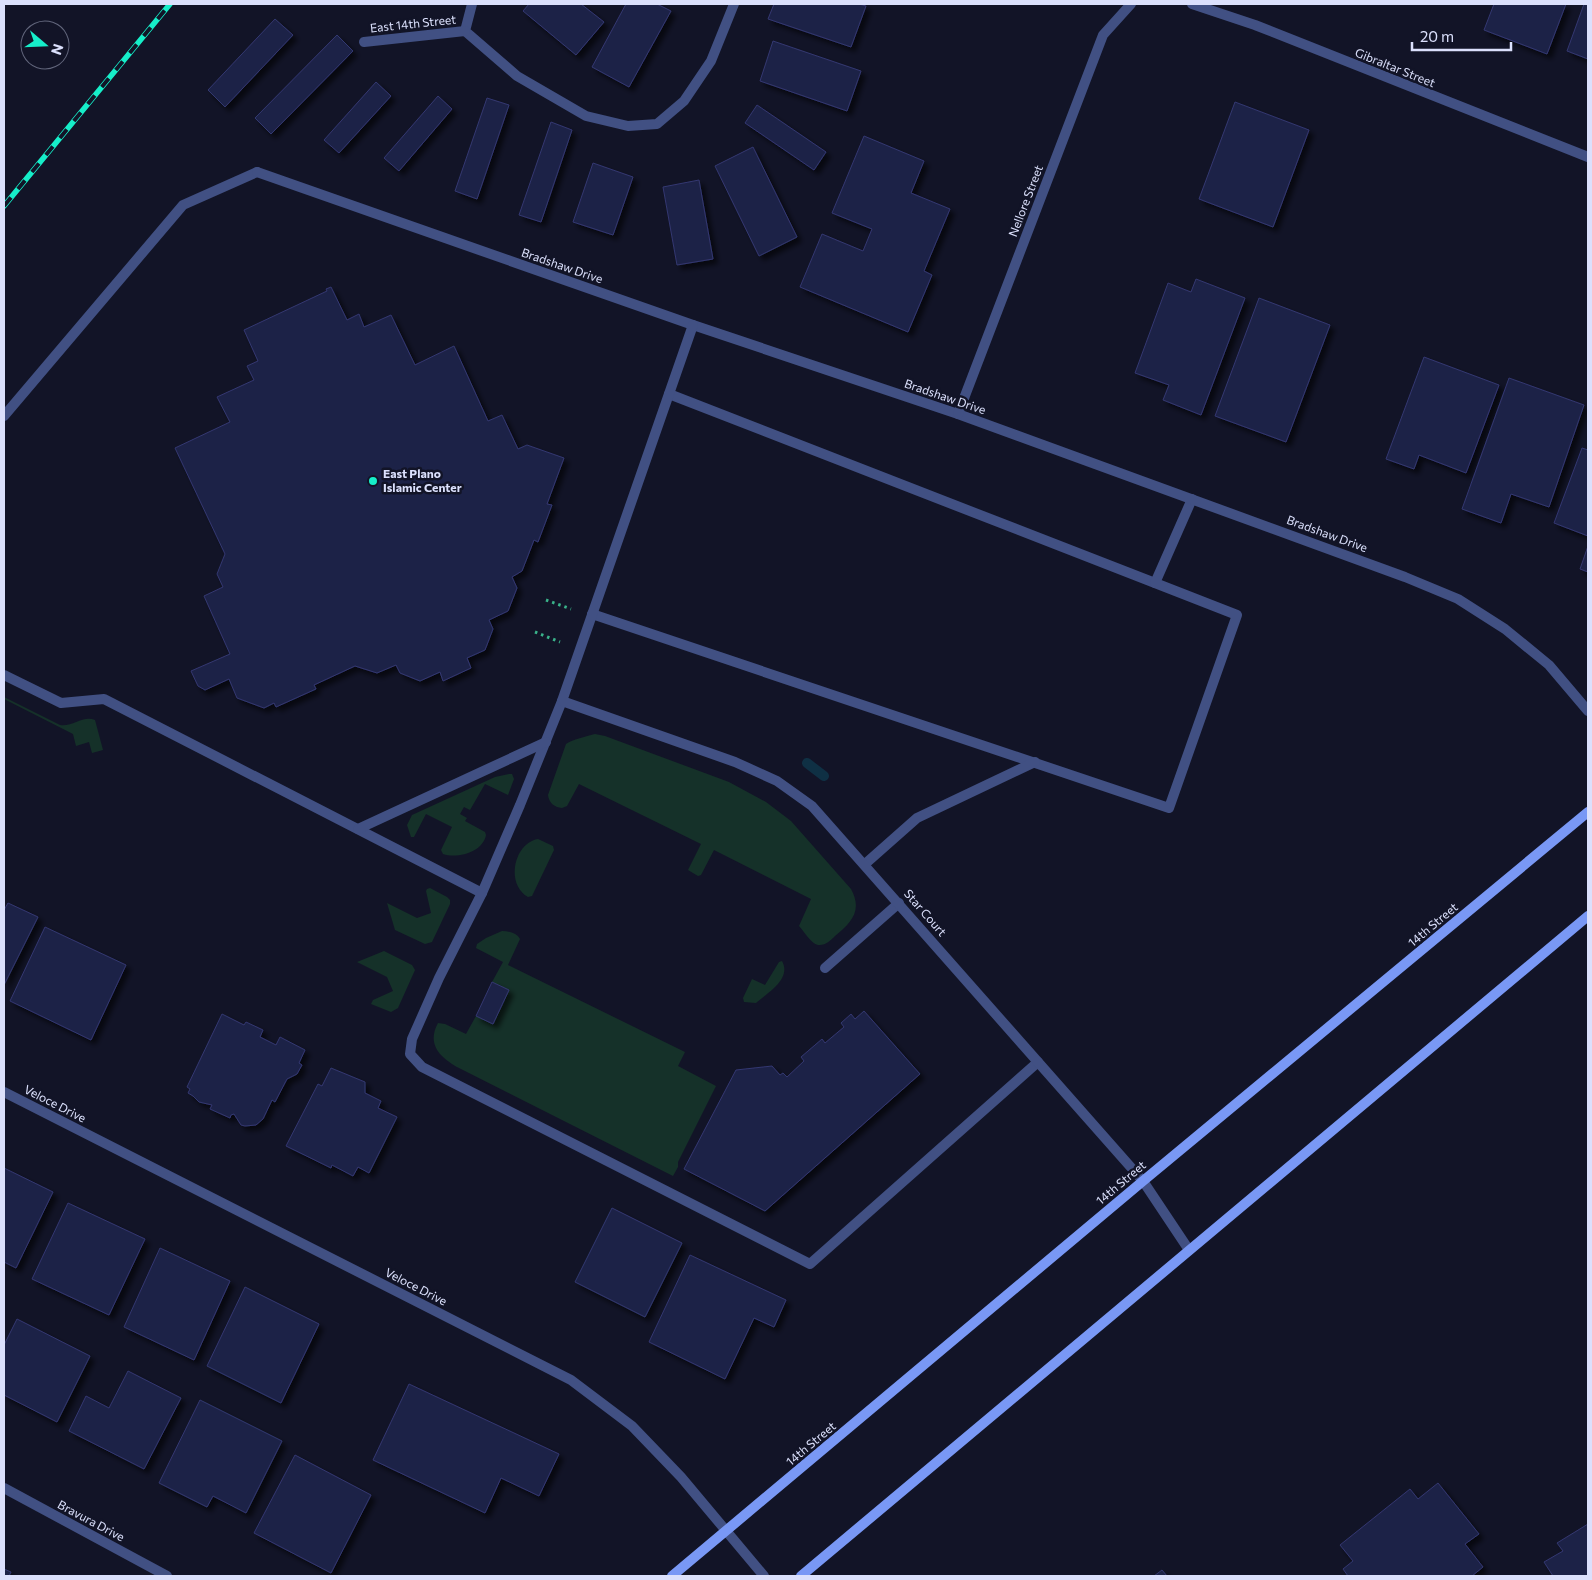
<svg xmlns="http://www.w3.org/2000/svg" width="1592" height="1580" font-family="Commissioner,sans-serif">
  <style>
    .green { fill: #153129 }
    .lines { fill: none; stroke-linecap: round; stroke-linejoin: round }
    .stream { stroke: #0f3044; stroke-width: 10 }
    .building { fill: #1f2247; stroke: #333871; filter: url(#shadow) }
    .path { stroke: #3ab28a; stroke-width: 3; stroke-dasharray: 2.5 4; stroke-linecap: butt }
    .service { stroke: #415083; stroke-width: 10 }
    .minor { stroke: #415083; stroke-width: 10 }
    .secondary { stroke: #7998f5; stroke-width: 10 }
    .rail-casing { stroke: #16eec9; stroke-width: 5.5 }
    .rail { stroke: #121427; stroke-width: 4; stroke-dasharray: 11; stroke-linecap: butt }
    .poi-dot { fill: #16eec9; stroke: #121427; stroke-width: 2 }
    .labels { text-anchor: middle; stroke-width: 5; stroke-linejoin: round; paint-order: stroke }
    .street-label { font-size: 12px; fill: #dbe0fc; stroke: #121427 }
    .poi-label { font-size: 12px; font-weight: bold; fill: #dbe0fc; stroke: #121427; text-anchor: start }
  </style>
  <defs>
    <filter id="shadow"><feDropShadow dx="4.5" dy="4.5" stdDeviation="2.5" flood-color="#0009"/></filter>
  </defs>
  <rect width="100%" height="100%" fill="#121427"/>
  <g class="green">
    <path d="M4 697 60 725C73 727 83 715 95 720L103 750 92 753 89 742 76 746 73 734 4 699Z"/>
    <path d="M595 734 605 736 729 782 766 802 791 821 851 889C863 911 851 923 835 936 831 940 825 946 818 945 811 944 804 931 799 926L811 899 714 850 701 875 698 876 688 870 701 844 579 784 567 806 562 808C554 807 549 803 548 795L566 744C571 740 588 736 595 734Z"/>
    <path d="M509 774H512L514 779 508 795 485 784 470 810 464 807 460 814 467 818 465 821 485 832 486 835C483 852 458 859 443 854L441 850 452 827 426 814 414 837H411L407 825 412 815 495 777Z"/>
    <path d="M538 839 553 846 554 850 532 896 528 897C505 884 514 843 538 839Z"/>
    <polygon points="430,888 447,897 450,900 450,904 432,942 425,944 395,930 387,903 417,918 431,913 426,891 427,889"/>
    <path d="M502 931C509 931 517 933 520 939L508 965 685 1052 678 1066 716 1086 678 1162V1167L673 1176 459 1068C441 1058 426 1045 438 1023L445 1024 466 1034 476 1016 508 990 492 982 503 962 476 948 477 944 486 938Z"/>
    <polygon points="384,951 412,965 415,970 398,1008 391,1012 371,1004 373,1000 393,991 387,977 357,962"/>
    <path d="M782 961C792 979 767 993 756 1003L744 1002 743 998 752 979 765 985 779 962Z"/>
  </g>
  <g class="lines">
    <polyline class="stream" points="807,763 824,776"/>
  </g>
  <g class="building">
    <polygon points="529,4 581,4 604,22 576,55 523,11"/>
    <polygon points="626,4 657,4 671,11 629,87 592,67"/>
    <polygon points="774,4 859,4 866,6 851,47 768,19"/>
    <polygon points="1494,4 1566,4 1547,54 1484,30"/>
    <polygon points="1584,4 1588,4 1588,59 1567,51"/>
    <polygon points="275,19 293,35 225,107 208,90"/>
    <polygon points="337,35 353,51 271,134 255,118"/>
    <polygon points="773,41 861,71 847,111 760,81"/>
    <polygon points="376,82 391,96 339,153 324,140"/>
    <polygon points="438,96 452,109 399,171 384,158"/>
    <polygon points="487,98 509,105 477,199 455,191"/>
    <polygon points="1235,102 1309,130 1273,227 1199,199"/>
    <polygon points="757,105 826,152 814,170 745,123"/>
    <polygon points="551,122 572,130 541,222 519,215"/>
    <polygon points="864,136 924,161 911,193 950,209 924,271 932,275 908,332 800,287 822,234 863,251 872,229 832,213"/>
    <polygon points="753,147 797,237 759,256 715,166"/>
    <polygon points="593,163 633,177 613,235 573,222"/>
    <polygon points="699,180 713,259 677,265 663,187"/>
    <polygon points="1196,279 1245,298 1201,415 1163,400 1169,385 1135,373 1168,283 1191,292"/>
    <polygon points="331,287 347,320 359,314 364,327 391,315 415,365 454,346 488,421 502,415 518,449 527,445 564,458 547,504 552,505 538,542 534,540 522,571 512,577 517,588 508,611 489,620 493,629 485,650 467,658 471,668 443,681 440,672 420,681 400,673 396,665 377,673 355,666 314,685 316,689 276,707 274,703 264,708 237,698 229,679 205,690 198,686 191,671 230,654 204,596 223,587 217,574 225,554 175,448 230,422 217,397 254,380 247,366 258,361 244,330 327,291 326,289"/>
    <polygon points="1259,298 1330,325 1286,442 1215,416"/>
    <polygon points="1424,357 1499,385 1466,473 1419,455 1414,469 1386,459"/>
    <polygon points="1509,378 1584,405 1549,507 1511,494 1501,523 1462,509"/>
    <polygon points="1582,448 1588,450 1588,536 1554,523"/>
    <polygon points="1588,546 1588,572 1580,569"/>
    <polygon points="8,903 38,917 4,985 4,910"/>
    <polygon points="45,927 126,965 91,1040 10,1001"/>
    <polygon points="492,982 509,990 493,1024 476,1016"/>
    <polygon points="864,1011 920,1074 765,1211 684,1169 736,1070 772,1066 780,1075 783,1073 787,1077 804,1061 801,1057 822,1039 825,1043 844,1027 841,1023 851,1014 855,1019"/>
    <polygon points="222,1014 244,1025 246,1022 263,1030 260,1037 276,1045 280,1037 305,1050 299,1063 302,1065 297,1074 287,1079 275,1102 272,1100 263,1119 256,1125 245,1126 241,1125 234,1114 231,1115 230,1118 210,1109 212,1105 199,1102 193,1096 188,1093 190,1089 187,1087"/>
    <polygon points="331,1068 365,1082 365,1093 381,1101 378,1108 397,1117 369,1173 358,1167 353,1176 332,1165 331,1168 286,1146 318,1084 322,1086"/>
    <polygon points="4,1168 53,1192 16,1268 4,1262"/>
    <polygon points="68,1203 145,1239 109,1315 32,1279"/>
    <polygon points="612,1208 682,1243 645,1317 575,1282"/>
    <polygon points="160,1248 230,1281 194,1360 124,1327"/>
    <polygon points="690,1255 786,1300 774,1327 754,1318 725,1379 649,1342"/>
    <polygon points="245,1287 319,1324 281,1403 207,1366"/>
    <polygon points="17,1319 90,1356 57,1422 4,1395 4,1345"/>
    <polygon points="128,1371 181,1398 144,1469 69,1431 86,1396 109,1408"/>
    <polygon points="409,1384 559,1454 539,1496 501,1478 485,1513 373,1460"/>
    <polygon points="200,1400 282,1441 246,1513 213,1496 207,1507 159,1483"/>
    <polygon points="295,1455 371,1495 331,1573 254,1533"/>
    <polygon points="1438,1483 1479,1534 1465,1544 1483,1567 1472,1576 1348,1576 1343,1569 1353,1561 1340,1545 1410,1489 1418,1499"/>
    <polygon points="1588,1524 1588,1576 1553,1576 1544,1562 1563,1551 1557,1543"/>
    <polygon points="4,1569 11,1572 9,1576 4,1576"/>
    <polygon points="1162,1570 1167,1576 1154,1576"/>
  </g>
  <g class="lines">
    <g class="path">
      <polyline points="546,600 571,609"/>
      <polyline points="535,632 560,642"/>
    </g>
    <g class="service">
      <polyline points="669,394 1155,583"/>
      <polyline points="4,416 183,205 257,172"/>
      <polyline points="592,614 1169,808 1237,615 1155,583 1192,499"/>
      <polyline points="4,675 61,703 104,699 482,893"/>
      <polyline points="562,701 520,805 482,893 439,978 412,1039 410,1054 422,1067 810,1264 1038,1062"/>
      <polyline points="358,829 546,742"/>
      <polyline points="865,864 917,818 1035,762"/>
      <polyline points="825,968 899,903"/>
    </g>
    <g class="minor">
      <polyline points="472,4 465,31 517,76 586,116 628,126 657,124 684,101 711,61 734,4"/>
      <polyline points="1192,4 1255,25 1588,157"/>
      <polyline points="364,42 465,31"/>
      <polyline points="257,172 693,325 958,414 1405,577 1458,599 1505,629 1549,665 1588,711"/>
      <polyline points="693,325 562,701 735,762 777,781 812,806 1143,1181 1189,1250"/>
      <polyline points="958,414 1103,35 1131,4"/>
      <polyline points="4,1092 571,1380 632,1426 681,1477 764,1576"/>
      <polyline points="4,1488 167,1576"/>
    </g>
    <g class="secondary">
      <polyline points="672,1576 1143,1181 1588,812"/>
      <polyline points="801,1576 1588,916"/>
    </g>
    <g class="rail-casing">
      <polyline id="rail" points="4,206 170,4"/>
    </g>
    <use href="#rail" class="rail"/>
  </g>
  <circle class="poi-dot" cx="373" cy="481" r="5"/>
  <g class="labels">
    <g class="street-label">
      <text transform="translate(413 24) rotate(-6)" y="4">East 14th Street</text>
      <text transform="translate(1395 68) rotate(22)" y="4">Gibraltar Street</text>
      <text transform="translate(1026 201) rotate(-69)" y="4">Nellore Street</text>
      <text transform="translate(562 266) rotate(19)" y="4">Bradshaw Drive</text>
      <text transform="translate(945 397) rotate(19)" y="4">Bradshaw Drive</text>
      <text transform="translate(1327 534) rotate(20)" y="4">Bradshaw Drive</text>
      <text transform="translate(925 913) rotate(49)" y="4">Star Court</text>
      <text transform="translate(1433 925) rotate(-40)" y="4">14th Street</text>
      <text transform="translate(55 1104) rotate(27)" y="4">Veloce Drive</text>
      <text transform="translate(1121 1183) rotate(-40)" y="4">14th Street</text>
      <text transform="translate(416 1287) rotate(27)" y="4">Veloce Drive</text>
      <text transform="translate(811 1444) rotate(-40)" y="4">14th Street</text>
      <text transform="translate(91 1521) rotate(28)" y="4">Bravura Drive</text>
    </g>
    <g class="poi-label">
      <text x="383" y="478">East Plano<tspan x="383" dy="14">Islamic Center</tspan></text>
    </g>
  </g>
  <rect width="1592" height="1580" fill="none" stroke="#dbe0fc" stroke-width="10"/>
  <g transform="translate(45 45) rotate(109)"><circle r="24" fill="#121427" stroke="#62667c"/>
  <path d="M0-4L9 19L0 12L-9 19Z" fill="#16eec9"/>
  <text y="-8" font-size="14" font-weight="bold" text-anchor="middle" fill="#dbe0fc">N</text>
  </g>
  <path d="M1412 42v8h99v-8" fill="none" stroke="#dbe0fc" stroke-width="2.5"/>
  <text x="1420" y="42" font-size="15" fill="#dbe0fc" stroke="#121427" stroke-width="4" paint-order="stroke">20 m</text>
</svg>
